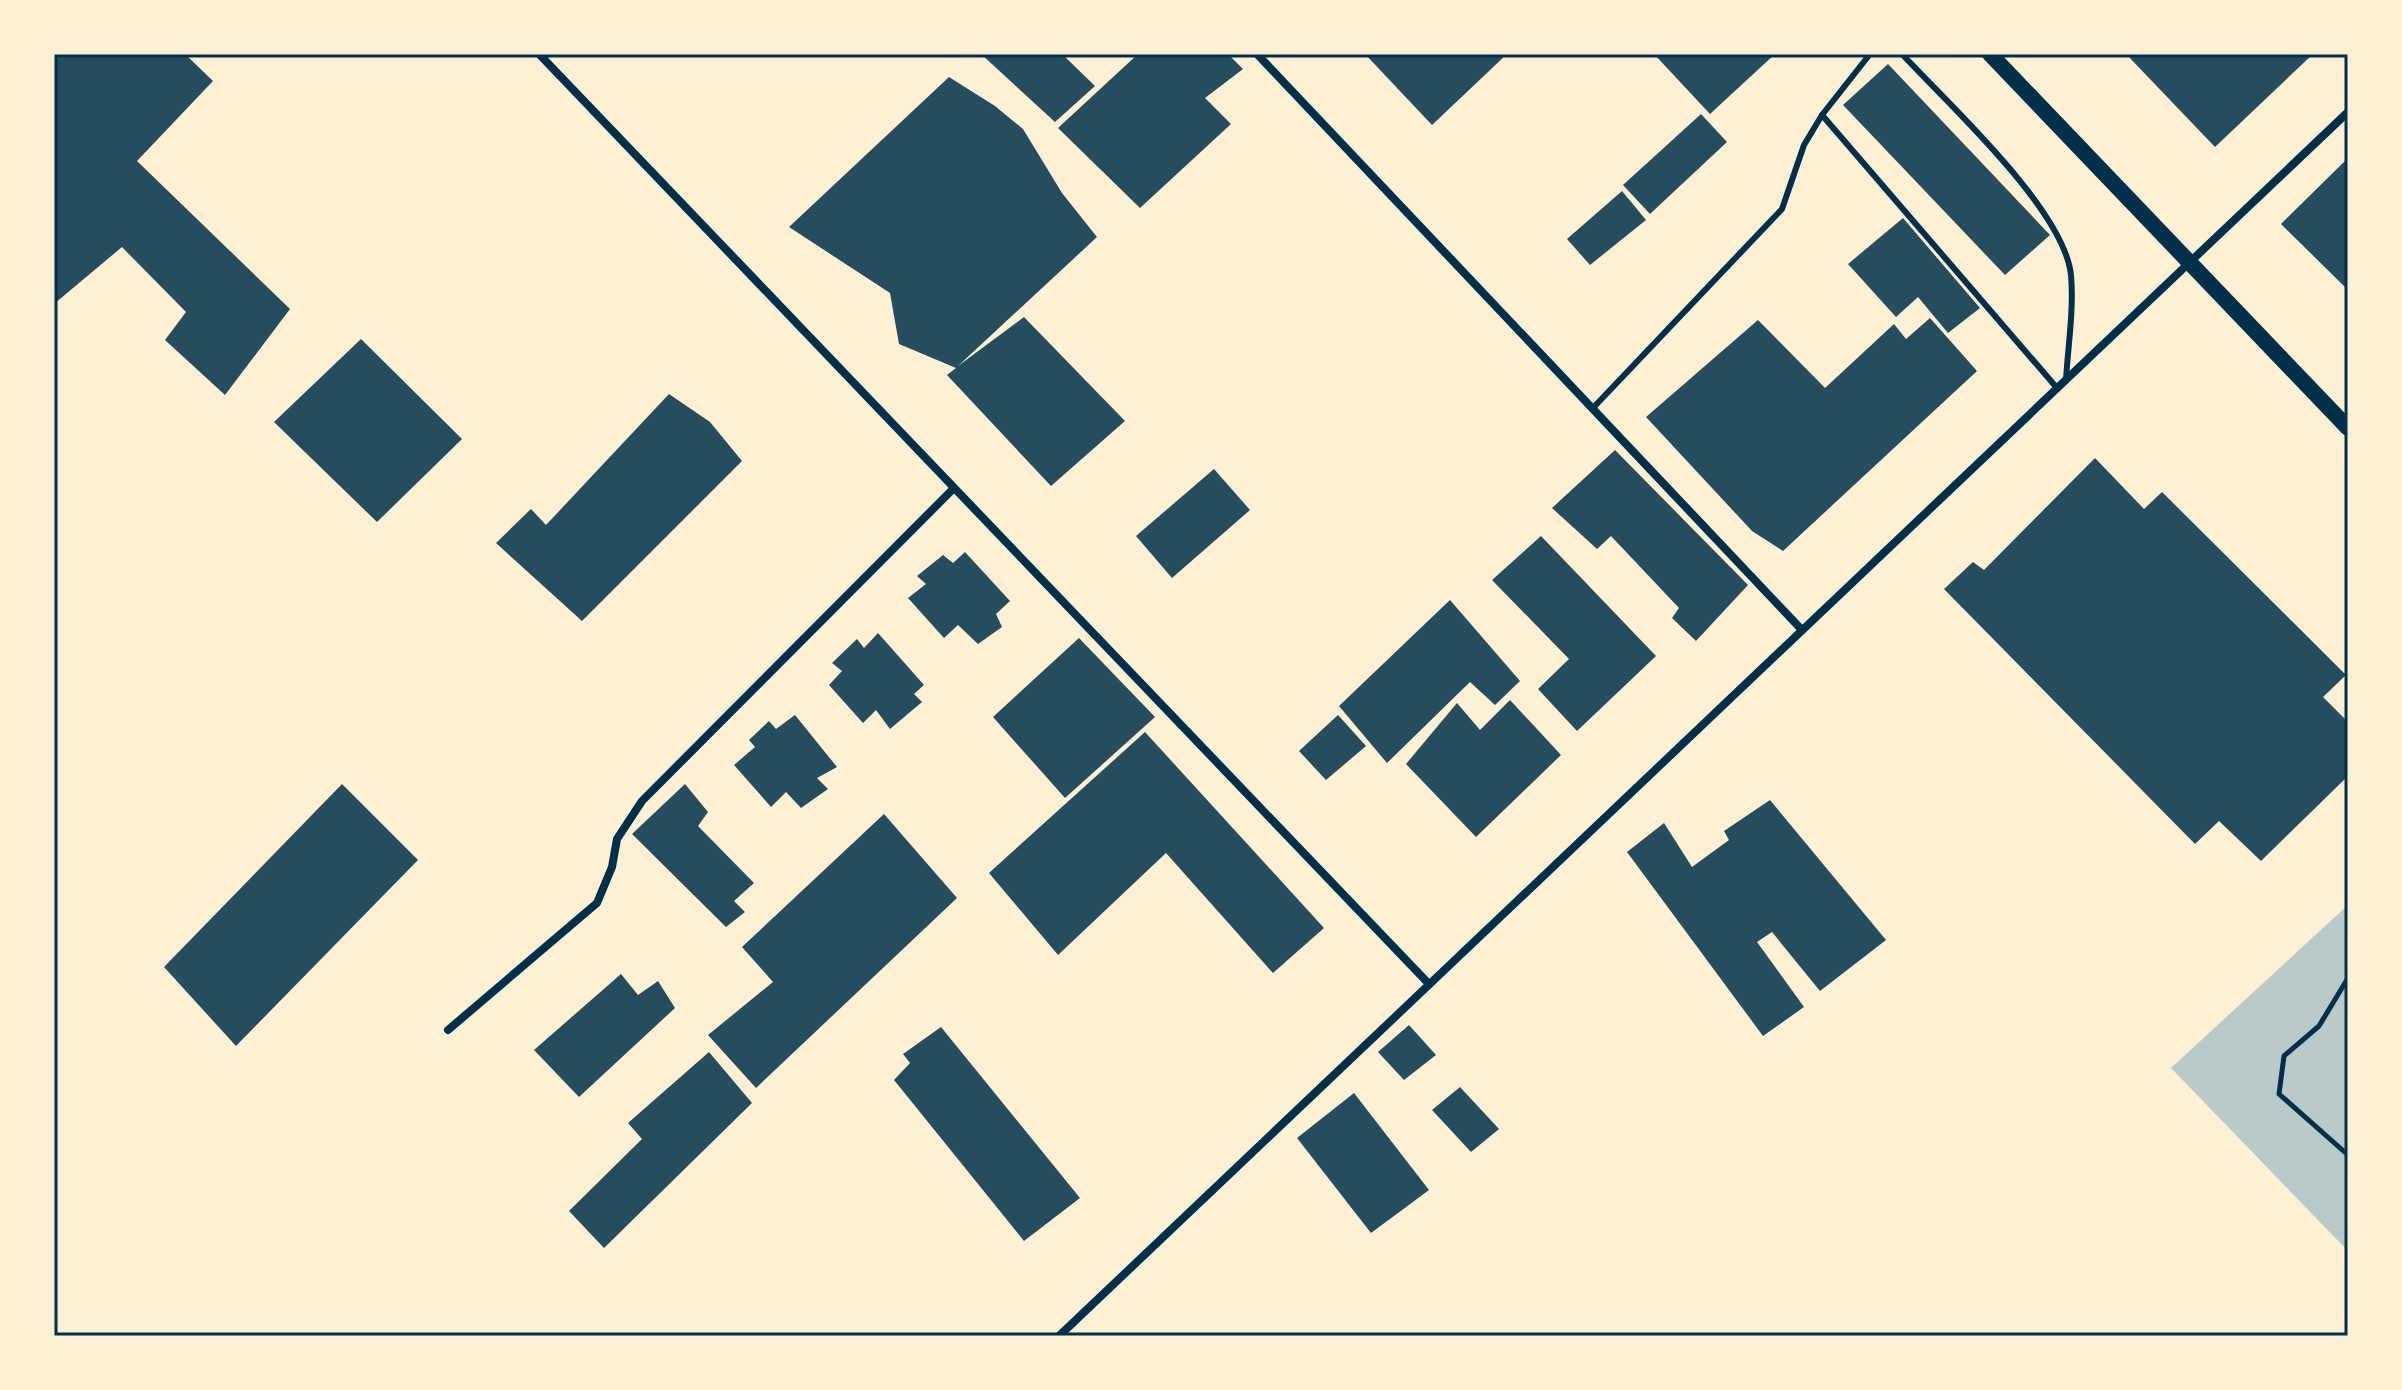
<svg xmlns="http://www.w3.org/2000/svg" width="2402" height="1390" font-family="'Sofia Sans Condensed',sans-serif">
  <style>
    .green { fill: #b9caca }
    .building { fill: #264d5e }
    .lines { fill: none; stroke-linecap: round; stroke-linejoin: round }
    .path { stroke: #003049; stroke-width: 5 }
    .service { stroke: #003049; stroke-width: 6 }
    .minor { stroke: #003049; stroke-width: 8 }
    .secondary { stroke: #003049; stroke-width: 16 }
    .neatline { fill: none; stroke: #003049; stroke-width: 3 }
  </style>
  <rect width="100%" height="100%" fill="#fdf0d5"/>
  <polygon class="green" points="2348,905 2348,1251 2171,1068"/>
  <g class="building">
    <polygon points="54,54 185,54 213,81 137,161 290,309 225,395 165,340 186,312 122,247 54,304"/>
    <polygon points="981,54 1062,54 1095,86 1055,122"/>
    <polygon points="1138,54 1228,54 1243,69 1205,98 1231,124 1140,208 1058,128"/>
    <polygon points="1365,54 1507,54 1432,125"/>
    <polygon points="1654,54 1775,54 1710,114"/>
    <polygon points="2126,54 2313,54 2215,147"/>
    <polygon points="1888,64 2050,235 2005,275 1843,105"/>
    <polygon points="949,77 995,106 1023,129 1062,193 1097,237 958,366 1024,317 1125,421 1051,486 947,375 956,368 899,344 890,293 789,227"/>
    <polygon points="1701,114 1727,142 1650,214 1623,185"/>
    <polygon points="2348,158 2348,290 2281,224"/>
    <polygon points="1622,191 1646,220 1590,265 1567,239"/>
    <polygon points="1903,218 1980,308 1948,333 1918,297 1896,317 1848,264"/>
    <polygon points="1930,318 1977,371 1783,551 1752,531 1646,417 1758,320 1825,388 1894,324 1906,339"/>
    <polygon points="361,339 462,439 377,522 274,422"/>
    <polygon points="669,394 710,422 742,461 582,621 496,543 531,509 546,525"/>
    <polygon points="1615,450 1748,585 1696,641 1672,618 1679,608 1611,536 1597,549 1552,508"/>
    <polygon points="2095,458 2144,509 2162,492 2346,675 2323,697 2348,722 2348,776 2261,861 2219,821 2195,844 1944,589 1973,562 1984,570"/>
    <polygon points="1214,469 1250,510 1172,578 1136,536"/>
    <polygon points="1541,536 1656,656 1577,731 1538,689 1569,659 1492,580"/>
    <polygon points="965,552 1010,601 996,614 1002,627 978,644 958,625 944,638 908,598 926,584 917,576 943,555 953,563"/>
    <polygon points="1450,600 1520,681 1495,705 1470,682 1387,763 1339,706"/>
    <polygon points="878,633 924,685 914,694 922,702 890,729 876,710 863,723 829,685 842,671 832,663 857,639 864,648"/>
    <polygon points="1079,638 1155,717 1065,798 993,717"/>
    <polygon points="1510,700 1561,755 1476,837 1406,764 1457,703 1480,730"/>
    <polygon points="795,715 837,767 817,778 828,789 801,808 786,792 771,807 734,765 755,747 749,740 769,721 776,729"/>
    <polygon points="1338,715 1366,746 1326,780 1299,751"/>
    <polygon points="1145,732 1324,928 1273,973 1166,853 1058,955 989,873"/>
    <polygon points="342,784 418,860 236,1046 164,967"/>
    <polygon points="685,784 708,812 698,826 754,883 734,901 745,912 726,927 632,834"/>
    <polygon points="1770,800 1886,940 1820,991 1772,932 1757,942 1804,1007 1763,1036 1627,852 1664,823 1692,867 1729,840 1724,831"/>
    <polygon points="884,814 957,898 756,1088 708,1035 773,982 742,947"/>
    <polygon points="621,974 638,995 658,981 675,1008 579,1097 534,1050"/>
    <polygon points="1409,1025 1436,1055 1404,1080 1378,1052"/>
    <polygon points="941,1027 1080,1198 1024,1241 894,1080 910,1063 903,1054"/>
    <polygon points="709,1052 752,1103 604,1248 569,1211 642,1139 628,1123"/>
    <polygon points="1460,1087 1499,1129 1471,1152 1432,1110"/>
    <polygon points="1354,1093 1429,1190 1371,1233 1297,1138"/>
  </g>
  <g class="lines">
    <polyline class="path" points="2348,978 2319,1026 2284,1056 2279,1094 2348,1155"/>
    <g class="service">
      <path d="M1902 54C1948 104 2064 209 2071 275 2074 309 2068 346 2066 380"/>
      <polyline points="1822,115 2057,388"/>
      <polyline points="1592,409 1782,209 1804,145 1822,115 1870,54"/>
    </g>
    <g class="minor">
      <polyline points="539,54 1429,984"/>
      <polyline points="1257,54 1802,630"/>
      <polyline points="448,1030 597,903 612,867 617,839 642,801 954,488"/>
      <polyline points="1059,1336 2348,112"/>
    </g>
    <polyline class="secondary" points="1990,54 2348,428"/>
  </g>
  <rect width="2402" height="1390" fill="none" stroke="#fdf0d5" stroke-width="112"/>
  <rect x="56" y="56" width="2290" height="1278" class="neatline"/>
</svg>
